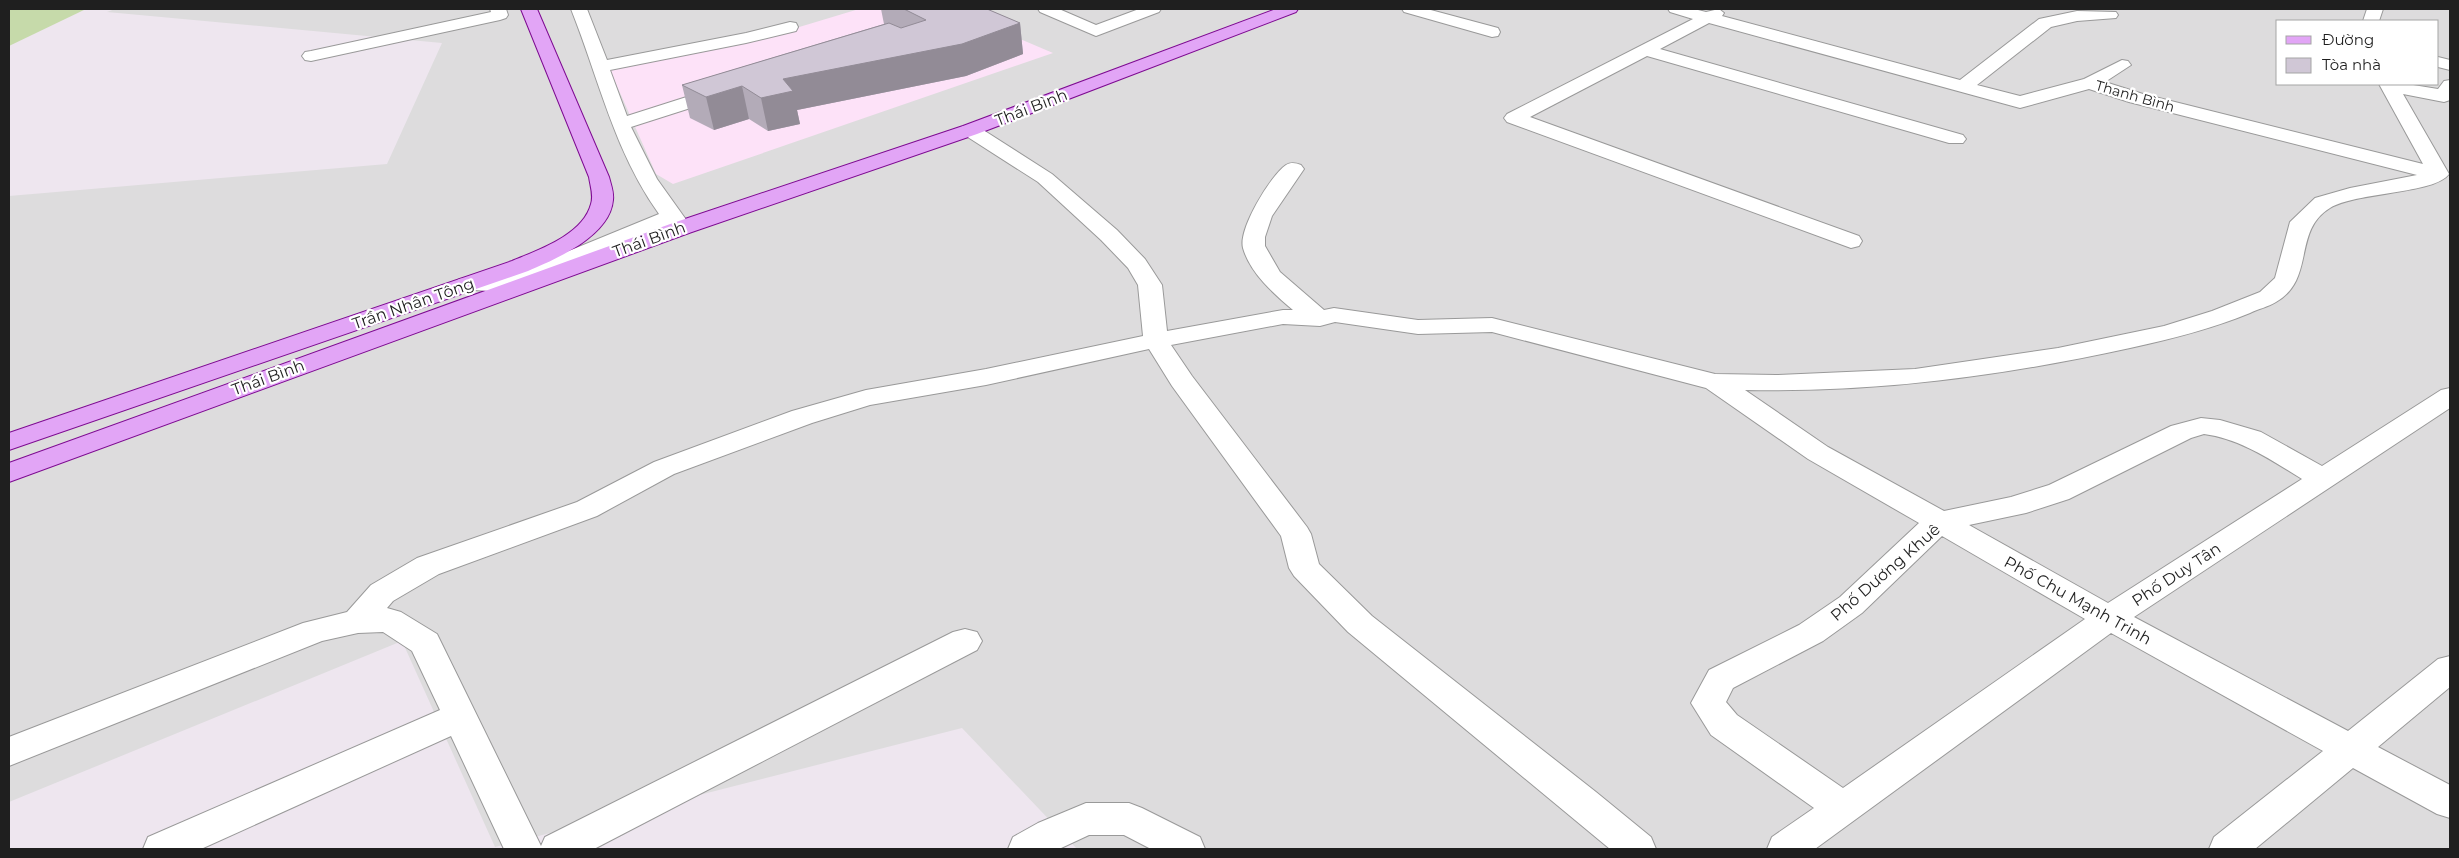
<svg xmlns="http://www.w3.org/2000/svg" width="2459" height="858" font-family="Montserrat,sans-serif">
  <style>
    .residential { fill: #dddcdd; fill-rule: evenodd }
    .education { fill: #fde2f8 }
    .water { fill: #c6daaa }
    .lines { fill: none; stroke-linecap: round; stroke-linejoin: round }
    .minor-casing { stroke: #999; stroke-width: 2 }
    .major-casing { stroke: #7d0a91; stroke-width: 2 }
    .minor { fill: #fff; fill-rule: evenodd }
    .major { fill: #e2a5f6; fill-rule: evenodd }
    .wall { fill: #b3abb8 }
    .shaded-wall { fill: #928b96 }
    .building { fill: #d0c7d6; stroke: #928b96 }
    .labels { text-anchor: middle; stroke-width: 4.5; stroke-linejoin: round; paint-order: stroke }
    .far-street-label { font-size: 14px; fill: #1f1f1f; stroke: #fff }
    .street-label { font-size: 16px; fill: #1f1f1f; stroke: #fff }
  </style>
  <rect width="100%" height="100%" fill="#eee6ef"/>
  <path class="residential" d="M115 9H2450V849H1077L962 728 495 847 402 641 9 802V196L387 164 442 43 107 12ZM2278 21H2438V84H2278Z"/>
  <polygon class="education" points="859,9 949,9 1053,53 673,184 656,174 609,68 750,42"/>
  <polygon class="water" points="9,9 86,9 9,46"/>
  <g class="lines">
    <g class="minor-casing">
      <g id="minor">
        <polygon points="490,9 506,9 508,15 506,18 500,20 311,61 305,60 302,56 305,52 311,51 491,12"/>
        <path d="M571 9H587L607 60 746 33 790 22 796 23 798 27 796 31 746 43 610 70 627 116 721 86 728 88 730 92 728 96 631 127 657 179 692 228 689 233C679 235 674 234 668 226L528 284 489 291 459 289 455 284 459 279 515 273 659 214C614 151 599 79 571 9Z"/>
        <polygon points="1038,9 1059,9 1096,25 1139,9 1161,9 1159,12 1096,36 1040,12"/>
        <polygon points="1402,9 1427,9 1498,28 1500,32 1498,36 1492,37 1404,12"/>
        <path d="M1668 9H1694L1706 12 1719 9 1724 13 1722 16 1960 80 2039 19 2077 11 2116 12 2118 15 2116 18 2077 21 2051 27 1977 85 2020 96 2084 79 2122 60 2128 61 2131 65 2105 82 2143 94 2423 164 2379 84H2407L2438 89 2444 81 2450 80V100L2444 102 2403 94 2449 174C2435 194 2355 192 2330 208 2292 231 2316 279 2276 302 2268 307 2258 309 2250 313 2211 329 2171 339 2130 348 2002 376 1876 393 1745 390L1828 447 1944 511 2011 497 2049 485 2171 426 2201 418 2220 420 2261 432 2322 466 2441 390 2450 388V408L2134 617 2348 731 2438 659 2450 656V687L2378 747 2450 785V818L2437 814 2353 768 2255 849H2209L2214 837 2323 751 2111 633 1815 849H1767L1772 837 1814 808 1711 735 1691 703 1709 670 1799 625 1840 597 1919 523 1808 459 1706 388 1492 332 1418 334 1335 322 1320 326 1283 324 1171 345 1192 376 1307 527 1311 534 1319 564 1372 616 1596 792 1651 837 1656 849H1610L1348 632 1294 576 1289 568 1281 536 1172 386 1149 349 986 385 870 405 812 423 674 474 597 516 439 574 393 601 387 608 401 612 437 634 541 846 545 837 953 632 965 629 977 632 982 641 977 650 594 849H504L451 736 201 849H143L148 837 440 710 412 651 383 632 358 633 322 641 9 766V737L303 623 347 612 371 585 417 558 577 502 654 462 792 411 866 390 986 369 1143 336 1138 285 1128 268 1101 240 1038 182 963 134 960 130 963 126H977L1052 174 1117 230 1145 259 1162 285 1167 331 1283 310H1293C1274 294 1250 273 1243 248 1238 229 1271 175 1286 165 1291 162 1296 163 1301 165L1304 169 1272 216 1265 237V246L1280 272 1324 310 1334 308 1418 320 1492 318 1715 374 1776 375 1915 369 2058 348 2164 326 2212 311 2260 292 2275 278 2290 222 2315 198 2350 188 2417 175 2129 102 2089 89 2020 108 1709 23 1660 49 1963 135 1966 139 1963 143H1949L1647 56 1530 117 1859 236 1862 241 1859 246 1851 248 1507 122 1504 118 1507 114 1693 19 1670 12ZM2204 434C2241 439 2271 460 2302 479L2108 603 1969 525 2026 513 2069 499 2191 438ZM1942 536 2085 619 1843 788 1737 715 1726 702 1733 688 1823 641 1862 613Z"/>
        <polygon points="2367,9 2383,9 2379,21 2363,21"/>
        <polygon points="2438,57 2450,60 2450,70 2438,67"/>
        <polygon points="1086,803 1129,803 1142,808 1200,837 1205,849 1151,849 1124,835 1089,835 1059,849 1008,849 1013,837 1038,823"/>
      </g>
    </g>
    <g class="major-casing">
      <g id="major">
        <path d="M521 9H537L609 177C611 185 614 192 613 200 610 236 556 259 528 271L9 450V433L512 261C538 250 583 235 591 204 594 195 590 185 589 177Z"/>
        <polygon points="1276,9 1298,9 1296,12 977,134 689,233 9,482 9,463 673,223 963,126"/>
      </g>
    </g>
    <use href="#minor" class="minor"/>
    <use href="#major" class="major"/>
  </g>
  <polygon class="wall" points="881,9 987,9 1020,23 1023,54 966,76 797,110 800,124 768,131 749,119 714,130 690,118 682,85 884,24"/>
  <g class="shaded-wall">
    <polygon points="1020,23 1023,54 966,76 797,110 800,124 768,131 761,98 783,79"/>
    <polygon points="742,86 749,119 714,130 706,97"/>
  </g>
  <polygon class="building" points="904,9 987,9 1020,23 962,44 783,79 793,91 761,98 742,86 706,97 682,85 889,23 901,28 926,20"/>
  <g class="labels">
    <g class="far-street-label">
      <text transform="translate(2135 96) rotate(16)" y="5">Thanh Bình</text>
    </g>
    <g class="street-label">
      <text transform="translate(1031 107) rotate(-21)" y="6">Thái Bình</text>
      <text transform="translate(649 239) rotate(-20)" y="6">Thái Bình</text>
      <text transform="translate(413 303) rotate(-19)" y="6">Trần Nhân Tông</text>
      <text transform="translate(268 377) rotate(-20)" y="6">Thái Bình</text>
      <text transform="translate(1885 572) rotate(-41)" y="6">Phố Dương Khuê</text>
      <text transform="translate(2176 574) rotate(-33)" y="6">Phố Duy Tân</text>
      <text transform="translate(2078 600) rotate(29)" y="6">Phố Chu Mạnh Trinh</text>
    </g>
  </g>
  <rect width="2459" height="858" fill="none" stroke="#1f1f1f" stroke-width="20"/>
  <rect x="2276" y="20" width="162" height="65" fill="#ffffff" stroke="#a5a5a5"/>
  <rect x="2286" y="36" width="25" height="8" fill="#e2a5f6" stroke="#a5a5a5"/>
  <text x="2322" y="45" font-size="15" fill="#1f1f1f">Đường</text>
  <rect x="2286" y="58" width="25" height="15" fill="#d0c7d6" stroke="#a5a5a5"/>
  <text x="2322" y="70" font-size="15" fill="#1f1f1f">Tòa nhà</text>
</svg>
